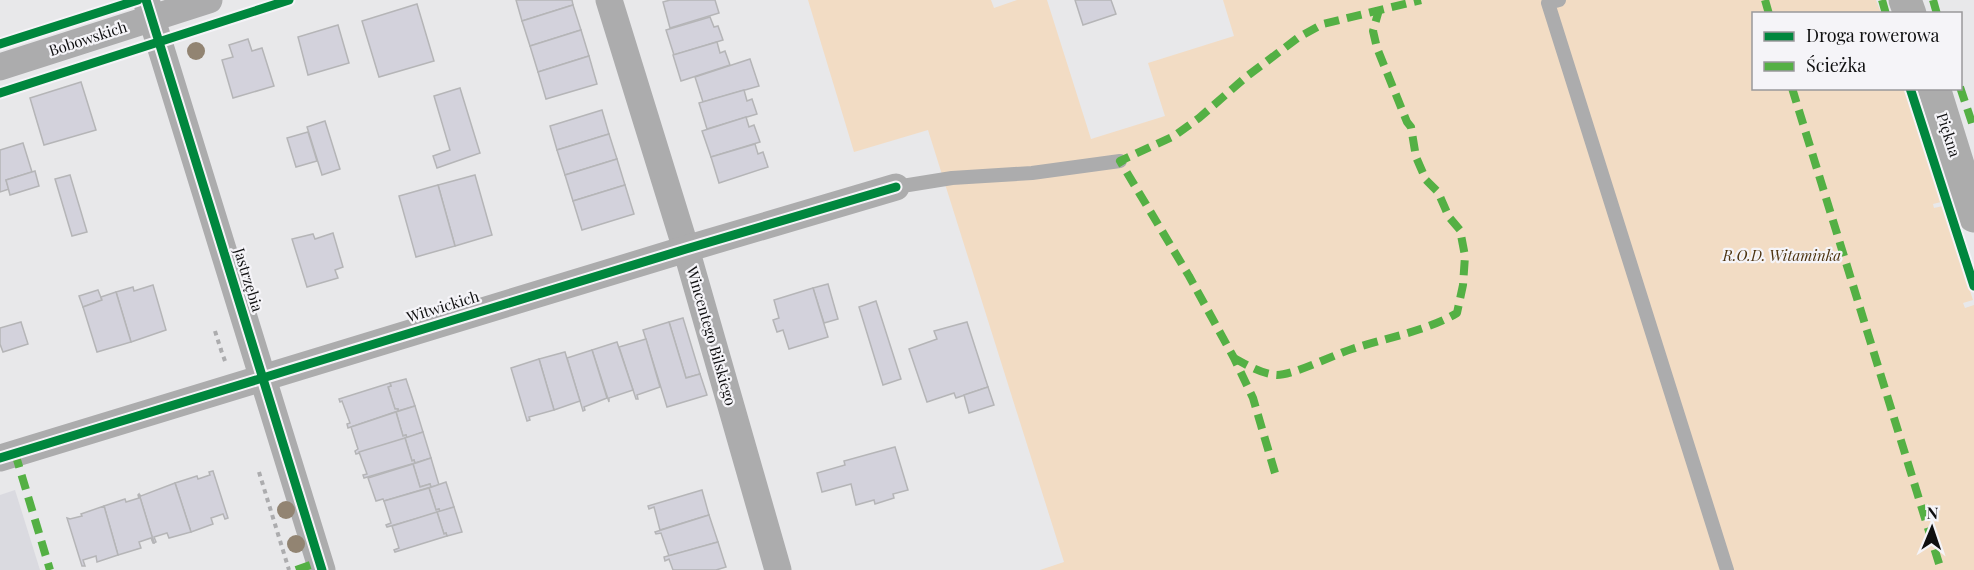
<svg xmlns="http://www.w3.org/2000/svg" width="1974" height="570" font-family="'Playfair Display',serif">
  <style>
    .built { fill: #dadae0 }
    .green { fill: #f2dcc4 }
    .building { fill: #d3d2dc; stroke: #b5b5b7; stroke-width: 1.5 }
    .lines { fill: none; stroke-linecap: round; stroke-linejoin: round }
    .path { stroke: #acacae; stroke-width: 4; stroke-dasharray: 4.5 4.5; stroke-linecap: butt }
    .lane { stroke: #acacad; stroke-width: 14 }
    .street { stroke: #acacad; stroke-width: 27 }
    .secondary { stroke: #acacac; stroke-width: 33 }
    .quiet { stroke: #54b044; stroke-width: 8; stroke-dasharray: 15 8; stroke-linecap: butt }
    .cycleway-casing { stroke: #f5f4f8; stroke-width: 13 }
    .cycleway { stroke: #00873e; stroke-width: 9 }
    .tree { fill: #928472 }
    .labels { text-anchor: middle; stroke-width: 4.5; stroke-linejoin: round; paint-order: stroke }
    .street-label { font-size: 15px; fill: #0f0f10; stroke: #f5f4f8 }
    .park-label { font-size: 15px; font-style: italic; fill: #4c3310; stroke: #f5f4f8 }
  </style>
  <rect width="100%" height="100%" fill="#e8e8ea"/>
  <polygon class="built" points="15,490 40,570 0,570 0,495"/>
  <polygon class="green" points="808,0 991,0 994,8 1017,0 1047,0 1091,139 1165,116 1148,63 1234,36 1223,0 1876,0 1881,13 1754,14 1754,88 1905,89 1941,202 1933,204 1934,208 1943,206 1973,300 1963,303 1965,308 1974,305 1974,570 1040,570 1064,562 928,130 854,152"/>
  <g class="building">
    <polygon points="516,0 572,0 573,5 522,21"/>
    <polygon points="670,0 715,0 719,13 670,28 663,2"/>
    <polygon points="1075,0 1111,0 1116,14 1083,25"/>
    <polygon points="417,4 434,61 379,77 362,21"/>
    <polygon points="573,5 581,30 530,46 522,21"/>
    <polygon points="710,17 714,27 718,26 723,40 674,55 666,30"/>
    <polygon points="338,25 349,63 308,75 298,37"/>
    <polygon points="581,30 589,56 538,72 530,46"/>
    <polygon points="248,39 252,51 262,48 274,86 233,98 222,60 233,57 229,45"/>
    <polygon points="717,42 720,53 725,51 730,65 681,81 673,55"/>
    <polygon points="589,56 597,84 546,99 538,72"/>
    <polygon points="750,59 759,86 703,102 695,77"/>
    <polygon points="81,82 96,130 44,145 30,98"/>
    <polygon points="460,88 480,153 437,168 433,156 450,150 434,96"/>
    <polygon points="744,90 747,101 752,99 757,114 707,129 699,103"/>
    <polygon points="602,110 609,134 557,150 550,126"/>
    <polygon points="746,117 749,127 754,125 760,142 711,157 702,131"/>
    <polygon points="325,121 340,169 322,175 307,127"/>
    <polygon points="308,132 317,161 296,167 287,138"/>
    <polygon points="609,134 617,159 565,175 557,150"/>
    <polygon points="23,143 32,172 6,180 9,189 0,192 0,150"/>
    <polygon points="755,144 758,154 763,152 768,167 719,183 711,157"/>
    <polygon points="617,159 625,185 573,201 565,175"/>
    <polygon points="35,171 39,186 10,195 6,180"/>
    <polygon points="70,175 87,232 72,236 55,179"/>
    <polygon points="475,175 492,235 455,246 438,185"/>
    <polygon points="438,185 455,246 416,257 399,196"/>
    <polygon points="625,185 634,214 582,230 573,201"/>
    <polygon points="333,233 343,267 335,270 338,278 307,287 292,239 313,234 315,239"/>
    <polygon points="828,284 838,319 824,323 813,288"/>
    <polygon points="153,285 166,330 131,342 116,292 133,287 134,291"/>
    <polygon points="813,288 828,337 789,349 783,330 777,332 773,320 779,318 774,300"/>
    <polygon points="98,290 102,300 83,307 79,296"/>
    <polygon points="116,292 131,342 97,352 83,307 102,300 101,297"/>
    <polygon points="876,301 901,379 883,385 859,307"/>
    <polygon points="683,318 700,374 686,378 669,322"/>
    <polygon points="21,322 28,344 3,352 0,344 0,328"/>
    <polygon points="669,322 686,378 700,374 707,395 667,407 643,330"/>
    <polygon points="967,322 988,387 956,398 954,393 927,402 909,349 937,339 934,331"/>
    <polygon points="646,339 660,387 637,395 638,399 636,399 619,347"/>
    <polygon points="617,342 633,390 609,398 609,402 592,350"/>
    <polygon points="592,350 607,398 584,407 585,410 583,411 567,358"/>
    <polygon points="565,352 580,401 554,410 539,359"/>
    <polygon points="539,359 554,410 529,417 530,420 527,421 511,368"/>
    <polygon points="406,379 415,406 398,411 398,409 395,409 388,387 391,386 390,383"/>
    <polygon points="390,383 391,386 388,387 395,409 398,409 398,411 348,428 347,424 350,423 342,401 340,402 339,399"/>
    <polygon points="988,387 994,405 969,413 964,395"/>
    <polygon points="415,406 423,432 407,438 406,435 403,436 396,412"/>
    <polygon points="396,412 403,436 406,435 407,438 356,454 355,451 358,449 351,427"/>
    <polygon points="423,432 431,458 415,463 414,460 412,461 405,438"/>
    <polygon points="405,438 412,461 414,460 415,463 364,478 363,475 367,474 359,452"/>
    <polygon points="895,447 908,490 893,494 894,498 875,504 874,500 856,505 851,484 822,492 817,473 845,465 844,461"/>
    <polygon points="431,458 439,485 431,487 430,484 420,487 413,464"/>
    <polygon points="413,464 420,487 430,484 431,487 384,501 383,499 376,501 368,478"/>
    <polygon points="213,471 228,518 225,519 223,514 211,518 213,524 191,532 175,483 197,476 198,479 210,475 209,472"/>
    <polygon points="446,482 454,507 440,512 439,509 436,510 429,488"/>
    <polygon points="175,483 191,532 169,538 167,533 154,537 156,542 154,543 139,494 141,496"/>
    <polygon points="429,488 436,510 439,509 440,512 387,527 386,525 391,523 384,501"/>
    <polygon points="702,490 709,515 660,530 654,507 649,509 648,506"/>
    <polygon points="139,494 154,543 153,543 151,538 139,542 141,548 118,555 104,506 125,499 126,502 139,498 138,495"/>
    <polygon points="104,506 118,555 97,562 96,556 83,560 85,566 82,566 67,518 70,519 82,516 81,514"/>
    <polygon points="454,507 462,532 447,536 446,533 444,534 437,512"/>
    <polygon points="437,512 444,534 446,533 447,536 395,552 394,550 399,548 392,526"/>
    <polygon points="709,515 718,542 669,556 661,533 656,534 655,532"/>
    <polygon points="718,542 726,567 716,570 673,570 669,559 665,561 664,557"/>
  </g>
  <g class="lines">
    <g class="path">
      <polyline points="215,331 221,350"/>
      <polyline points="225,361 221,350 226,349"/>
      <polyline points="259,472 289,570"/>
    </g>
    <g class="lane">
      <polyline points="1559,0 1548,3 1727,570"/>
      <polyline points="896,187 952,178 1032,173 1120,161"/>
    </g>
    <g class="street">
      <polyline points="146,0 322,570"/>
      <polyline points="609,0 686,249 778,570"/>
      <polyline points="0,67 209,0"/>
      <polyline points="0,458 686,249 896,187"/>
    </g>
    <g class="secondary">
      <polyline points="1905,0 1910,14"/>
      <polyline points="1934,88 1974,216"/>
    </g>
    <g class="quiet">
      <polyline points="1765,0 1769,14"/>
      <polyline points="1882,0 1886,14"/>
      <polyline points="1933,0 1937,14"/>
      <polyline points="1960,87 1974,129"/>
      <polyline points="1792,88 1941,570"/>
      <path d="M1234 358C1247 365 1261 374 1277 375 1294 375 1333 355 1352 349 1385 338 1427 331 1457 313L1463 285 1465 256 1460 230 1449 217 1438 192 1426 180 1416 157 1411 127 1407 122 1377 48 1373 31 1379 10"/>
      <polyline points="15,453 50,570"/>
      <polyline points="1275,473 1253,398 1234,358 1189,276 1120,161 1174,136 1199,118 1246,77 1299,37 1323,24 1421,0"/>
      <polyline points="296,570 319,562"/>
    </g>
    <g class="cycleway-casing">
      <g id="cycleway">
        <polyline points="146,0 322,570"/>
        <polyline points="0,44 138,0"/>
        <polyline points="1910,88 1974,286"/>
        <polyline points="0,93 289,0"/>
        <polyline points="0,458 686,249 896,187"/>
      </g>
    </g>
    <use href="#cycleway" class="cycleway"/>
  </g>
  <g class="tree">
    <circle cx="196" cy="51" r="9"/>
    <circle cx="286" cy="510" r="9"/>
    <circle cx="296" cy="544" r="9"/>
  </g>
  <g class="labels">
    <g class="street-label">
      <text transform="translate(88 39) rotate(-18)" y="5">Bobowskich</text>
      <text transform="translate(1948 135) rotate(72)" y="5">Piękna</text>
      <text transform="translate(248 280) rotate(73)" y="5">Jastrzębia</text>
      <text transform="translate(443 307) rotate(-17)" y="5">Witwickich</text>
      <text transform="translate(711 336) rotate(74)" y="5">Wincentego Bilskiego</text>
    </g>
    <g class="park-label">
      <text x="1782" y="261">R.O.D. Witaminka</text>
    </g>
  </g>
  <rect x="1752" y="12" width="210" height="78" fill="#f5f4f8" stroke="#99989b" stroke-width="1.5"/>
  <rect x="1764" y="32" width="30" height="9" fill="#00873e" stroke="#99989b" stroke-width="1.5"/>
  <text x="1806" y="42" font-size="18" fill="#0f0f10">Droga rowerowa</text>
  <rect x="1764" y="62" width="30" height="9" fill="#54b044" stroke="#99989b" stroke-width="1.5"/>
  <text x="1806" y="72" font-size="18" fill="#0f0f10">Ścieżka</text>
  <g transform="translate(1932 528) rotate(2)" stroke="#f5f4f8" stroke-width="4.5" paint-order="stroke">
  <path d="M0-4.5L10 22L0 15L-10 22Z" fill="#0f0f10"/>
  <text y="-9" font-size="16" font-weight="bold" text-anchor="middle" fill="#0f0f10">N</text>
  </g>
</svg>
